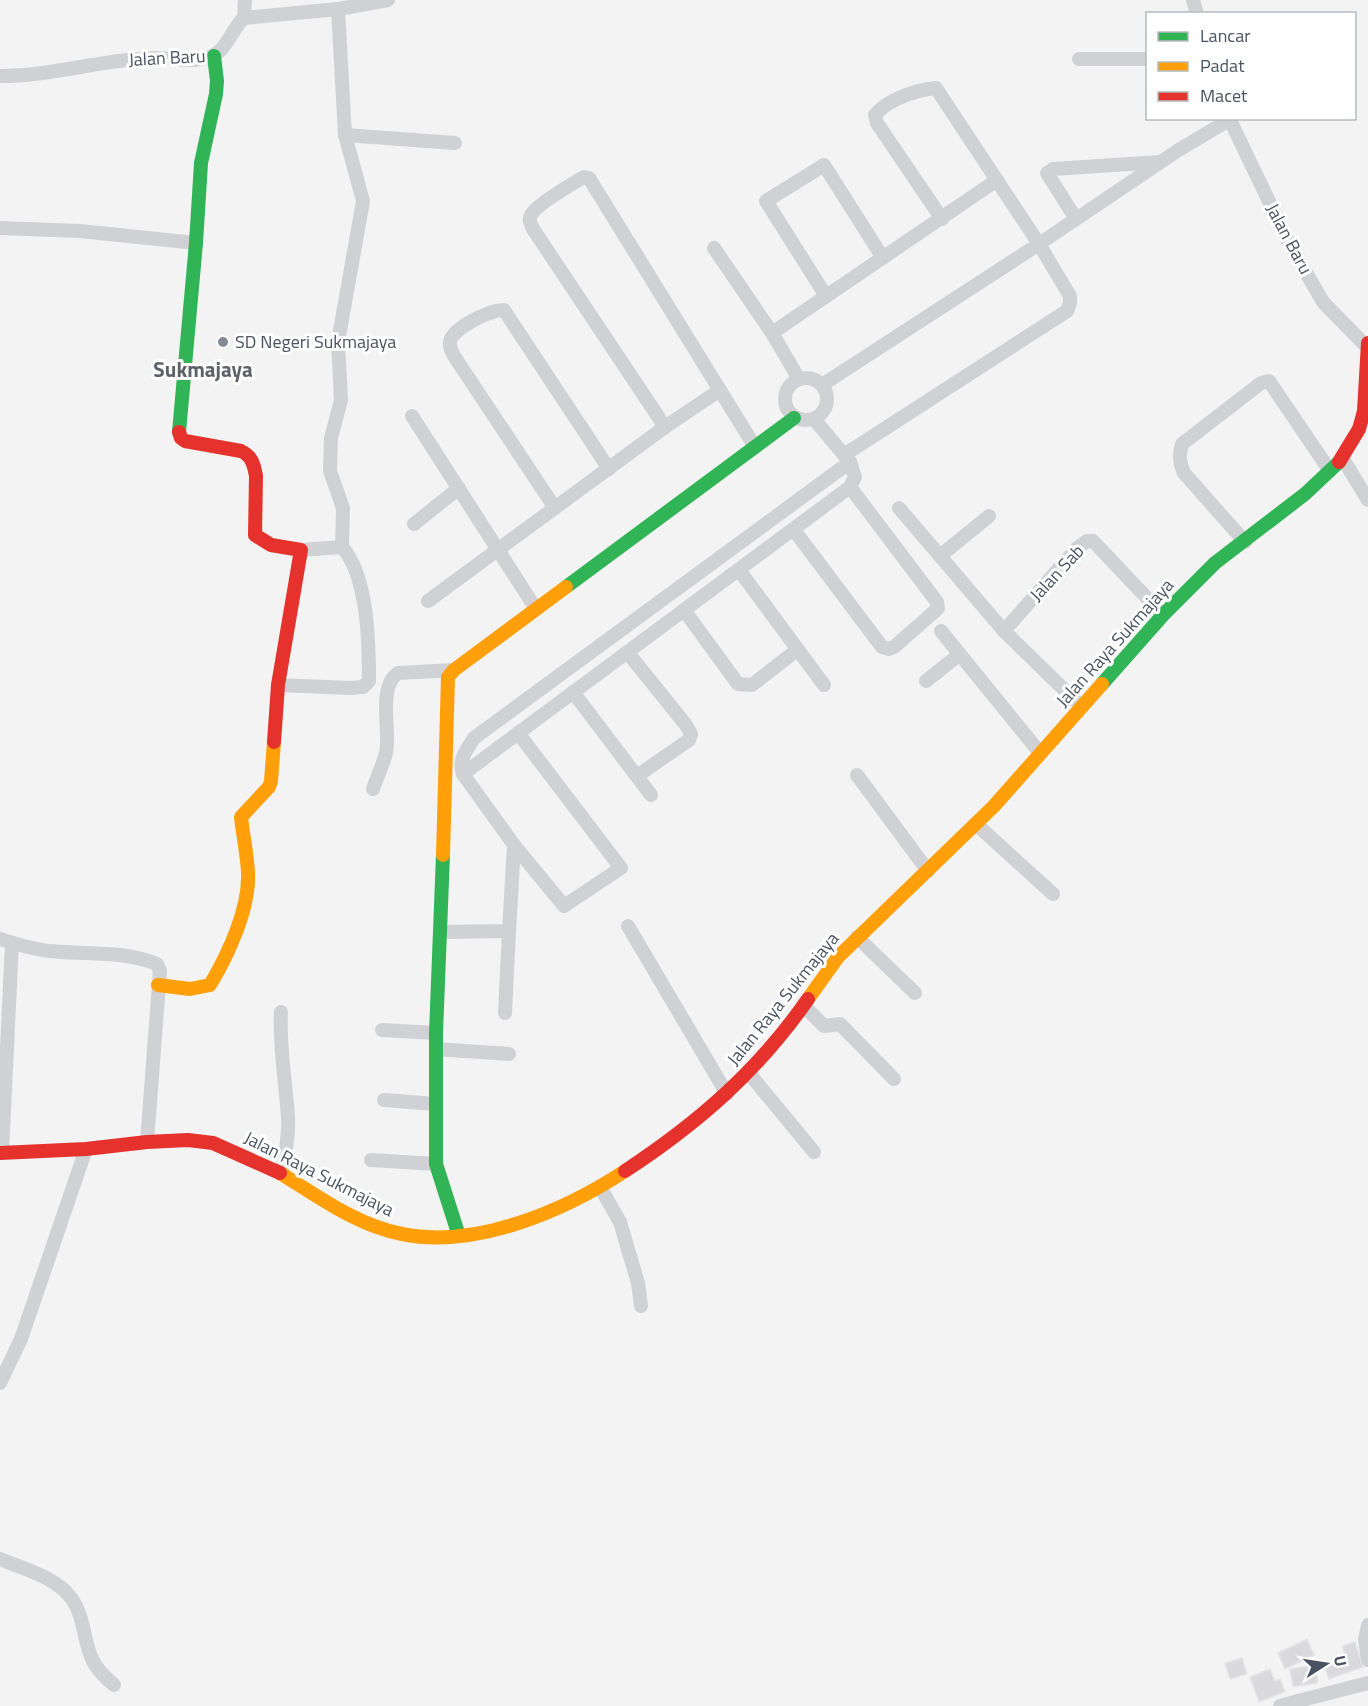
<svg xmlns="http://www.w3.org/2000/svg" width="1368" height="1706" font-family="'Titillium Web',sans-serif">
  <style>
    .building { fill: #dadadc; stroke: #e4e5e6; stroke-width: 1.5 }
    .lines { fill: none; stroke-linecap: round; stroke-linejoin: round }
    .street { stroke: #cfd1d4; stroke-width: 14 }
    .fast { stroke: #30b455; stroke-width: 14 }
    .slow { stroke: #ff9f0a; stroke-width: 14 }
    .jam { stroke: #e5322d; stroke-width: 14 }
    .poi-dot { fill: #848a93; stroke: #fff; stroke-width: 2 }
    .labels { text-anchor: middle; stroke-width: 6; stroke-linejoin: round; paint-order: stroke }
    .street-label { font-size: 18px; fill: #495260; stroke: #fff }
    .poi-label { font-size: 18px; fill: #495260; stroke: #fff; text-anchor: start }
    .quarter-label { font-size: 21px; font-weight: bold; fill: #5e6167; stroke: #fff }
  </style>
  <rect width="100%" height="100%" fill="#f3f3f3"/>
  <g class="building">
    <polygon points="1307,1639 1314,1655 1285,1669 1278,1653"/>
    <polygon points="1355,1642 1363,1667 1329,1679 1324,1665 1346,1658 1342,1646"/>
    <polygon points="1242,1658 1247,1674 1230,1679 1225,1663"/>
    <polygon points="1315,1665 1318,1683 1293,1687 1290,1669"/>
    <polygon points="1270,1669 1275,1681 1280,1679 1285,1692 1259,1702 1250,1677"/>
  </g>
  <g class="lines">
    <g class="street">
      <polyline points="1193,0 1197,14"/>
      <polyline points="338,9 345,135 363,201 338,342 341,400 331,438 330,471 343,508 342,547"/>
      <polyline points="244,18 245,0"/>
      <polyline points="1079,59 1148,59"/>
      <path d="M0 76C54 76 107 58 161 58 177 59 197 63 212 56 227 50 232 28 244 18L338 9 388 0"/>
      <polyline points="1229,118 1288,241 1323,302 1367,347"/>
      <polyline points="345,135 455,143"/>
      <polyline points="1076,219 1047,173 1053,169 1160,162"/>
      <polyline points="0,228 80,231 196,243"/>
      <polyline points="714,248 772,333 799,379"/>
      <polyline points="826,296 766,201 824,165 883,258"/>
      <polyline points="772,333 997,180"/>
      <circle cx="806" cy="399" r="21"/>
      <polyline points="822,385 1039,244 1177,151 1229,120"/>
      <polyline points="412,416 536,609"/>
      <path d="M665 427 533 229C531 224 528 220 531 215 537 204 572 184 584 177L589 178 755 447"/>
      <path d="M844 455 1067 311 1070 303V296L1039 244 936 88C916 90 888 99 875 115L877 123 942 219"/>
      <polyline points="1343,459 1368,500"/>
      <path d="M555 508 454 356C452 351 449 347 450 342 452 328 490 310 504 310L609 469"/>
      <polyline points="899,508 1004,631 1082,707"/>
      <polyline points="414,524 459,488"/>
      <polyline points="794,530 882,647 889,649 894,647 935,611 938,608 937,602 850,487"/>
      <path d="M1245 542 1184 473C1179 462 1179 455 1182 444L1261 383 1269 381 1330 471"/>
      <polyline points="940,556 989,516"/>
      <polyline points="739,570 824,685"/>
      <polyline points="428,601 665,427 720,390"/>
      <polyline points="684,610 738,684 752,685 797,650"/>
      <polyline points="941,631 1040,753"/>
      <polyline points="1004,631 1076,549 1087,541 1093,541 1163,615"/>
      <polyline points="628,653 686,725 691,734 689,740 637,776"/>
      <polyline points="926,681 960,654"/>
      <path d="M278 685 350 688 363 687 369 681C369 643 368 576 342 547L301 550"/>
      <polyline points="573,692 651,795"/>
      <path d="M518 733 621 868 564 906 514 845 463 774C458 760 466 751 474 738L850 462"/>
      <polyline points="463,774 850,487 855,477 850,462 814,419"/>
      <polyline points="857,775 928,871"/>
      <path d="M373 789C377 777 383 765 386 753 391 731 377 687 398 673L454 670"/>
      <polyline points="976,824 1053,894"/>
      <polyline points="628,926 727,1094"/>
      <polyline points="441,932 509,931 514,845"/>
      <polyline points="857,937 915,993"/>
      <path d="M0 939C16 944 34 950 50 951 86 955 123 950 157 964L160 971 147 1142"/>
      <polyline points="804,1006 824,1026 840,1024 894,1079"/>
      <path d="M281 1012C279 1048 286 1083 288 1118 289 1137 285 1155 281 1174"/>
      <polyline points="505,1013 509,931"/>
      <polyline points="382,1030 436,1033"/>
      <polyline points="436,1049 509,1054"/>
      <polyline points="748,1072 814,1152"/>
      <polyline points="384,1100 435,1104"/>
      <polyline points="2,1153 12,943"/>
      <polyline points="371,1160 436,1164"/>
      <polyline points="600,1187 620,1222 638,1283 641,1306"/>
      <polyline points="0,1383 21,1339 86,1149"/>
      <path d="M0 1559C24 1569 56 1577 72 1599 85 1618 83 1641 93 1661 98 1671 106 1678 114 1685"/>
      <polyline points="1368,1625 1365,1640 1368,1660"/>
      <polyline points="1280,1706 1298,1701"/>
      <polyline points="1299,1706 1298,1701 1368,1683"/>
    </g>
    <g class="fast">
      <polyline points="179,432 196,243 201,163 216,94 217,81 214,56"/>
      <polyline points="566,587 794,418"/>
      <polyline points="1102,684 1163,615 1215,563 1305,494 1339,462"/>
      <polyline points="443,855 436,1033 436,1164 459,1236"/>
    </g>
    <g class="slow">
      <polyline points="443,855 448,677 454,670 566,587"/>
      <path d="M158 985 190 989 210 985C228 955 250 908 248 872 247 854 243 835 241 817L269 787 271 781 274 742"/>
      <polyline points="808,999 838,957 994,806 1102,684"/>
      <path d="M280 1173C317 1196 358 1226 402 1234 476 1249 564 1211 625 1171"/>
    </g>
    <g class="jam">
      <path d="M179 432 181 438 185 441 241 451C252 456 254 465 256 476L255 535 271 545 301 550 278 685 274 742"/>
      <polyline points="1339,462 1359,429 1364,411 1368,343"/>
      <polyline points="0,1153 86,1149 147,1142 188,1140 213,1143 280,1173"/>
      <path d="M625 1171C698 1123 758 1071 808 999"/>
    </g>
  </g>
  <circle class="poi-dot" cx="223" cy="342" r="6"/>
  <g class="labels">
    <g class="street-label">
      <text transform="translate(167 58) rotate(-3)" y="6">Jalan Baru</text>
      <text transform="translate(1289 239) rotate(62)" y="6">Jalan Baru</text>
      <text transform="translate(1057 573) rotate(-47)" y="6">Jalan Sab</text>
      <text transform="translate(1115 643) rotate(-48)" y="6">Jalan Raya Sukmajaya</text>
      <text transform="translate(783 999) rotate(-51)" y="6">Jalan Raya Sukmajaya</text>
      <text transform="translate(319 1174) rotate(27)" y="6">Jalan Raya Sukmajaya</text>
    </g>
    <g class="poi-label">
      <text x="235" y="348">SD Negeri Sukmajaya</text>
    </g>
    <g class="quarter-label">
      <text x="203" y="377">Sukmajaya</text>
    </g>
  </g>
  <rect x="1146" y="12" width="210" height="108" fill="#ffffff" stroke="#b6babf" stroke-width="1.5"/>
  <rect x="1158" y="32" width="30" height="9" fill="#30b455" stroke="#b6babf" stroke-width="1.5"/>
  <text x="1200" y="42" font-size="18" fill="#495260">Lancar</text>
  <rect x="1158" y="62" width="30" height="9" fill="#ff9f0a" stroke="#b6babf" stroke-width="1.5"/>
  <text x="1200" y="72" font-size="18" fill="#495260">Padat</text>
  <rect x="1158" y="92" width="30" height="9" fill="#e5322d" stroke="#b6babf" stroke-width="1.5"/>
  <text x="1200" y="102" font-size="18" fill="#495260">Macet</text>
  <g transform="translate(1326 1664) rotate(78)" stroke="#ffffff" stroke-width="4.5" paint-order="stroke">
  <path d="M0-4.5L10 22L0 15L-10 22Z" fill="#495260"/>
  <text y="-9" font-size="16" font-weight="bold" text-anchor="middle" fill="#495260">U</text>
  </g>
</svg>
